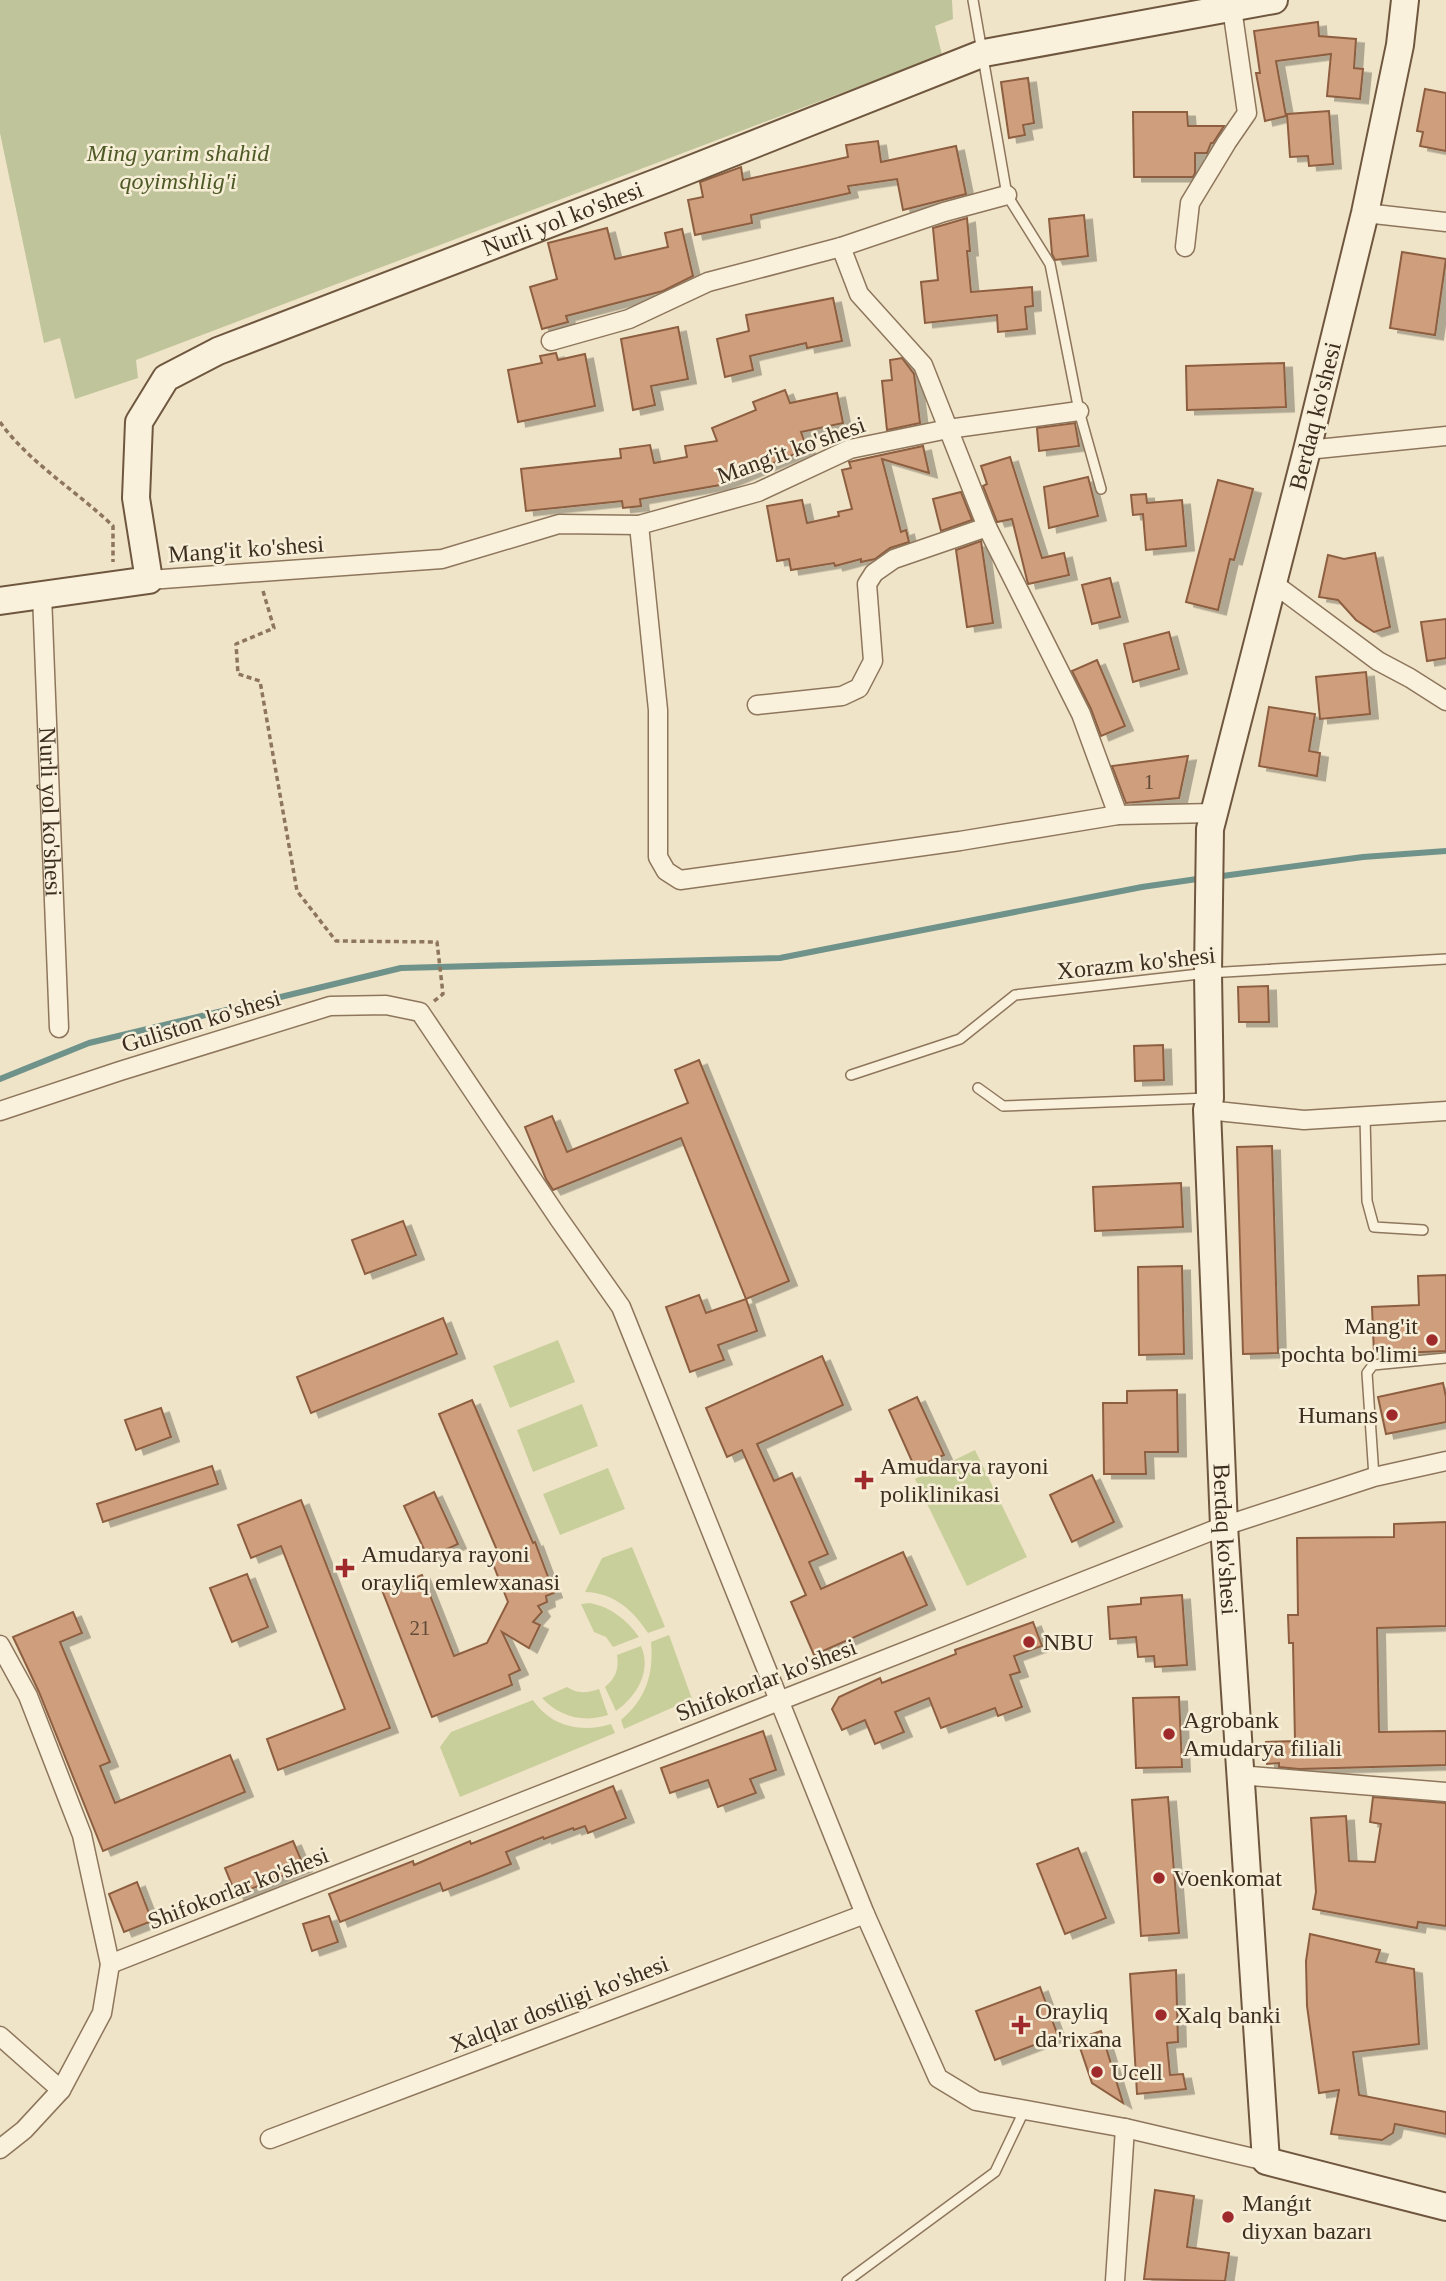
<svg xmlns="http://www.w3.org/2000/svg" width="1446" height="2281" font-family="'Times New Roman',serif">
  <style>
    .green { fill: #c9cf9b }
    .cemetery { fill: #bfc49a }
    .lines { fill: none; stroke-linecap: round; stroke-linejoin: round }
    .stream { stroke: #6f938a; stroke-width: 6 }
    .building { fill: #cf9f7d; stroke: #8d5f41; stroke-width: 2; filter: url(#shadow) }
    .lane-casing { stroke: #8d765c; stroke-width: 12 }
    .street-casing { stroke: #8d765c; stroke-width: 21 }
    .secondary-casing { stroke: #6f573f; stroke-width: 30 }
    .path { stroke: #8d765c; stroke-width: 3.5; stroke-dasharray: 5 3.5; stroke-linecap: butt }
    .lane { stroke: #faf1dc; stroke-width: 9 }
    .street { stroke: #faf1dc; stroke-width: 18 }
    .secondary { stroke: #faf1dc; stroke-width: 26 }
    .poi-dot { fill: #9e2a2b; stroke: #f7eed8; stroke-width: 2.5 }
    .labels { text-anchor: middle; stroke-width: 5; stroke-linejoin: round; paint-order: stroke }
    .number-label { font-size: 21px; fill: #624a37 }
    .park-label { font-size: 24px; font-style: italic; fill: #4d5a26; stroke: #f7eed8 }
    .street-label { font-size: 24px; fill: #3d2e20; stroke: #f7eed8 }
    .poi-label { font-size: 24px; fill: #3d2e20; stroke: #f7eed8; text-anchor: start }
  </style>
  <defs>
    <filter id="shadow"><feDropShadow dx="8" dy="4.5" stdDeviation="0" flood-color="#0004"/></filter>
  </defs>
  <rect width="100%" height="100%" fill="#f0e4c8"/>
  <g class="green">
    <polygon points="558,1340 575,1382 510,1408 493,1366"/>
    <polygon points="582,1404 598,1446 533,1472 517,1430"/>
    <polygon points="975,1450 1027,1557 967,1586 915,1479"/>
    <polygon points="608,1468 625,1509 560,1535 543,1494"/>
    <path d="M632 1547 665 1627 648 1633C633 1610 614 1593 585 1592L602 1558Z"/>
    <path d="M590 1603C611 1607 627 1620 639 1637L613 1647 606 1637 594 1632 581 1604Z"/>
    <path d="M669 1635 692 1699 624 1729 621 1720C646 1699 654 1674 651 1642Z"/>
    <path d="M641 1646C652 1671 637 1696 616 1711L605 1687C616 1678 619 1669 617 1655Z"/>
    <path d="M567 1687C577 1694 587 1693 599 1689L608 1715C583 1723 560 1717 542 1698Z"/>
    <path d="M533 1700C551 1727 582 1733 611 1724L615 1733 460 1797 440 1747 451 1732Z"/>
  </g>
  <polygon class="cemetery" points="0,0 952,0 953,19 935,26 942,55 136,360 138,378 75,399 60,338 44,343 0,133"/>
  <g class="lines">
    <g class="stream">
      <polyline points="1215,877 1363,857 1446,851"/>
      <polyline points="0,1079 89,1043 401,968 780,958 1142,887 1204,878"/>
    </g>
  </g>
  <g class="building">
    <polygon points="1318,22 1319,36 1356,39 1354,68 1363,69 1360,99 1327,96 1331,54 1276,61 1286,116 1265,121 1256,73 1260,73 1254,31"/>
    <polygon points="1028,78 1034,123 1023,125 1025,135 1009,138 1001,82"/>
    <polygon points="1425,89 1446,93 1446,151 1420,146 1423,132 1417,131"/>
    <polygon points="1329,111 1333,164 1309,166 1308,156 1290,157 1287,114"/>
    <polygon points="1133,112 1187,112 1188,126 1224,126 1213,143 1211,143 1207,153 1195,153 1195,173 1193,177 1134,177"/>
    <polygon points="878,141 881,162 956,146 966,194 903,210 897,179 848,186 850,193 751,215 752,223 695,235 688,200 703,197 700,182 741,167 743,180 848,157 846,145"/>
    <polygon points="1084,215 1088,256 1055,260 1052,254 1049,219"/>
    <polygon points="967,218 970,251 967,251 971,292 1032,287 1033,306 1025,307 1027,329 998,332 997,315 925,323 921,282 938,280 933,228"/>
    <polygon points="607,228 615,259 668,247 665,233 682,229 693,276 663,291 566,316 568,322 542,329 530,287 557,279 548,243"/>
    <polygon points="1402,252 1446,259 1435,335 1390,328"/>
    <polygon points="833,298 842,341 807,348 806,343 750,356 753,370 725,377 717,339 749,331 746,315"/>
    <polygon points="678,327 688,379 651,386 655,405 633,410 621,339"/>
    <polygon points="556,353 558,360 585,354 595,406 518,422 508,370 542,363 540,356"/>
    <polygon points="902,358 914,374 920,423 887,430 882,381 892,380 890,360"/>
    <polygon points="1284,363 1286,407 1187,410 1186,366"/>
    <polygon points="785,390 790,403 837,393 843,423 801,432 807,449 720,485 640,499 641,506 623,508 622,501 526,511 521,469 621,458 620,449 650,445 654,463 687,457 685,446 717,441 712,428 756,410 753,402"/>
    <polygon points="1075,423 1079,446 1039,451 1037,428"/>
    <polygon points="923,446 929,473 882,459 901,532 906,530 909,542 890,548 875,559 861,562 861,559 835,566 834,563 791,570 789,559 777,561 767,506 802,500 807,523 839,516 838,512 852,509 842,470 851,468 849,462"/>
    <polygon points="1010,457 1042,558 1064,553 1069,575 1028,584 1012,519 997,522 983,486 987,484 981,466"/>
    <polygon points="1088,477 1098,516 1049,528 1044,487"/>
    <polygon points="1218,480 1253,489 1234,560 1230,559 1218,610 1186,602"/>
    <polygon points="961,492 972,520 941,531 933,499"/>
    <polygon points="1146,494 1147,503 1182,500 1186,546 1146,550 1143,514 1133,515 1131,495"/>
    <polygon points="981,541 993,623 967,627 956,550"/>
    <polygon points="1375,553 1390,627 1374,632 1356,620 1338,600 1319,597 1328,555 1344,559"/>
    <polygon points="1110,578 1120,617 1092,624 1082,585"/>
    <polygon points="1446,619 1446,658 1427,661 1421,622"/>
    <polygon points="1169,632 1179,669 1133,682 1124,644"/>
    <polygon points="1097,660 1125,726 1101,736 1091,709 1072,671"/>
    <polygon points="1366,672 1370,714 1320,719 1316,677"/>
    <polygon points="1269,707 1315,714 1309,751 1320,753 1317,776 1259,766"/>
    <polygon points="1188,756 1179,798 1126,803 1112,766"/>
    <polygon points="1268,986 1269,1022 1239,1022 1238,987"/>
    <polygon points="1163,1045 1164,1080 1135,1081 1134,1046"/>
    <polygon points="699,1060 789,1281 746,1299 681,1138 553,1190 546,1179 525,1127 552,1116 567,1152 688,1103 675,1070"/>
    <polygon points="1272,1146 1278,1353 1243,1354 1237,1147"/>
    <polygon points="1181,1183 1183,1227 1095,1231 1093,1187"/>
    <polygon points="403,1221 416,1255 365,1274 352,1240"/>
    <polygon points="1182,1266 1184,1354 1139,1355 1138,1267"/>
    <polygon points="1446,1275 1446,1351 1374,1354 1372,1307 1419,1305 1418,1276"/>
    <polygon points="699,1295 706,1313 746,1299 757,1331 718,1345 724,1360 690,1372 666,1307"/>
    <polygon points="443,1318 457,1354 311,1413 297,1377"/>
    <polygon points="822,1356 843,1405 757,1444 774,1481 792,1473 828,1554 809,1562 821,1589 903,1552 927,1605 814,1655 791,1602 806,1595 742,1450 727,1457 706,1408"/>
    <polygon points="1443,1383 1446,1397 1446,1422 1386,1434 1378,1397"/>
    <polygon points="1177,1390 1178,1452 1145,1452 1146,1474 1104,1474 1103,1403 1127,1403 1127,1391"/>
    <polygon points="917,1397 944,1455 915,1468 889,1410"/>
    <polygon points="472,1400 533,1543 535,1542 554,1593 546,1596 547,1602 538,1606 542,1612 533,1622 540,1625 529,1648 502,1632 520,1670 509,1675 512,1685 432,1717 382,1590 422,1575 454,1656 487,1643 508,1602 491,1559 499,1555 439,1414"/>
    <polygon points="161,1408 171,1437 136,1450 125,1420"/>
    <polygon points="212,1466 218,1484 103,1522 97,1504"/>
    <polygon points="1092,1475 1114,1522 1072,1542 1050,1495"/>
    <polygon points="434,1492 458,1544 428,1558 404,1506"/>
    <polygon points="301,1500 390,1728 278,1770 267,1739 345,1709 281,1546 251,1558 238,1525"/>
    <polygon points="1446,1522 1446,1626 1377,1628 1379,1732 1446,1731 1446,1765 1299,1769 1279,1767 1279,1763 1267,1764 1266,1742 1295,1741 1293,1643 1289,1643 1288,1615 1298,1615 1297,1538 1394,1537 1394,1524"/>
    <polygon points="247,1574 268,1627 232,1642 210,1588"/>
    <polygon points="1182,1595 1187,1665 1155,1667 1154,1656 1138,1657 1136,1637 1110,1639 1108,1607 1141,1604 1141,1598"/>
    <polygon points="73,1612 82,1633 60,1642 110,1762 100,1766 115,1803 230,1755 245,1792 103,1851 39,1692 13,1637"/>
    <polygon points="1033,1622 1042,1646 1014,1656 1020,1672 1010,1675 1022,1707 998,1716 995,1708 941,1728 929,1698 895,1712 904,1732 875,1744 865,1720 842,1730 832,1709 839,1697 880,1678 882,1683 956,1654 955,1650"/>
    <polygon points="1179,1697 1182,1767 1136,1768 1133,1698"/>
    <polygon points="763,1731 776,1770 750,1779 756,1793 718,1807 708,1780 670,1793 661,1768"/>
    <polygon points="613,1786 626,1818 588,1833 585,1826 574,1830 573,1828 544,1839 543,1837 506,1852 511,1864 484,1875 443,1891 440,1883 340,1922 329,1894 413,1861 414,1865 470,1841 471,1844"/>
    <polygon points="1168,1797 1179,1933 1141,1936 1132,1800"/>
    <polygon points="1373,1797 1446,1803 1446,1926 1418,1922 1417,1928 1313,1909 1316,1892 1311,1818 1346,1816 1349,1861 1375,1862 1381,1824 1370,1822"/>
    <polygon points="293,1841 304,1867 236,1895 225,1868"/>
    <polygon points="1078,1848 1106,1918 1065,1934 1037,1864"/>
    <polygon points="137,1882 152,1921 124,1932 109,1894"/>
    <polygon points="329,1916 338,1942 312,1951 303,1924"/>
    <polygon points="1310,1934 1380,1950 1376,1962 1414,1969 1419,2044 1353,2052 1359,2095 1446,2112 1446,2134 1395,2124 1393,2133 1382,2140 1331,2134 1339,2090 1319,2093 1307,2006 1306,1961"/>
    <polygon points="1176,1970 1178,2042 1167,2043 1170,2075 1183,2074 1186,2089 1137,2094 1130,1974"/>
    <polygon points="1040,1987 1058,2036 995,2060 976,2011"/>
    <polygon points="1101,2031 1123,2103 1092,2083 1077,2039"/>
    <polygon points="1155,2190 1194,2196 1187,2247 1229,2253 1225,2281 1144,2279"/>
  </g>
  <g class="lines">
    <g class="lane-casing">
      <g id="lane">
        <polyline points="973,0 1007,195 1050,264 1079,411 1101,489"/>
        <polyline points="851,1075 960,1039 1015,995 1208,973 1446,959"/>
        <polyline points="978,1088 1003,1106 1208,1098"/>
        <polyline points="1365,1117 1367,1201 1374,1227 1423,1230"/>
        <polyline points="1374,1477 1367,1373 1373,1365 1446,1358"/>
        <polyline points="847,2281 995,2172 1024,2111"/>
      </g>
    </g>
    <g class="street-casing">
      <g id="street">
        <polyline points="1365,213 1446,222"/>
        <polyline points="841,247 859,294 923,365 987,527 1081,714 1118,815"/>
        <polyline points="1185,247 1190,203 1227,142 1247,113 1232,8"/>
        <polyline points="551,341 629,319 708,282 841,247 944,212 1007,195"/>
        <polyline points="1307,450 1446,436"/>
        <polyline points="639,525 658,710 658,857 666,871 680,880 960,841 1118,815 1214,813"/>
        <polyline points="149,580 442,559 559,524 639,525 758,492 850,449 948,429 1079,411"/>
        <polyline points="1273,583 1378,661 1410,678 1446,701"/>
        <path id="s1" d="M42 595 59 1028"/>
        <polyline points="757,705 842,696 859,688 873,661 867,584 874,573 894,559 987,527"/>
        <polyline points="1207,1110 1304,1120 1446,1111"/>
        <polyline points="0,1111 120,1071 330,1006 386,1005 420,1012 559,1219 621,1307 865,1914 938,2078 976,2101 1125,2128 1266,2161"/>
        <polyline points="0,1645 28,1696 82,1835 110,1964 102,2013 61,2090 24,2130 0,2149"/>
        <polyline points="1239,1775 1446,1792"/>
        <polyline points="110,1964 1224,1526 1374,1477 1446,1461"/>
        <polyline points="0,2036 61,2090"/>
        <polyline points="270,2139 865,1914"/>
        <polyline points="1115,2281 1125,2128"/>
      </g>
    </g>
    <g class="secondary-casing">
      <g id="secondary">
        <path id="s2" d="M1405 0 1400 45 1365 213 1307 450 1210 829 1208 973 1210 1098 1207 1110 1224 1526 1266 2161 1446 2207"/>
        <path id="s3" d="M0 601 149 580 136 498 139 422 166 378 218 351 666 179 984 53 1274 0"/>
      </g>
    </g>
    <g class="path">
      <path d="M0 422C29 463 77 491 113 526V562"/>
      <polyline points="263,591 274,628 236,644 238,674 260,681 297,891 336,941 437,942 443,994 433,1002"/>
    </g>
    <use href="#lane" class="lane"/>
    <use href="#street" class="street"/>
    <use href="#secondary" class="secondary"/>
  </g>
  <g class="poi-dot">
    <circle cx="1432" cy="1340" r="7"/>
    <circle cx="1392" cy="1415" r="7"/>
    <path d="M860.5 1469.5h7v7h7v7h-7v7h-7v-7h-7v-7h7z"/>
    <path d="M341.5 1557.5h7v7h7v7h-7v7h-7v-7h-7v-7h7z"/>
    <circle cx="1029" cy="1642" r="7"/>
    <circle cx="1169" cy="1734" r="7"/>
    <circle cx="1159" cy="1878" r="7"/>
    <circle cx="1161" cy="2015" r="7"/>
    <path d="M1017.5 2014.5h7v7h7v7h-7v7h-7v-7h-7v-7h7z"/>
    <circle cx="1097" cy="2072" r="7"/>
    <circle cx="1228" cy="2217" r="7"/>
  </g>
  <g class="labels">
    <g class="number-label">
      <text x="1149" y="789">1</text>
      <text x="420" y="1635">21</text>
    </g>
    <g class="park-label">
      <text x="178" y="161">Ming yarim shahid<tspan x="178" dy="28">qoyimshlig'i</tspan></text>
    </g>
    <g class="street-label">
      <text dy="8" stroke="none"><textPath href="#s3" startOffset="789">Nurli yol ko'shesi</textPath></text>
      <text transform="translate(1315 416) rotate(-76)" y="8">Berdaq ko'shesi</text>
      <text transform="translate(791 450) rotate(-20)" y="8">Mang'it ko'shesi</text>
      <text transform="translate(246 549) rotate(-4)" y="8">Mang'it ko'shesi</text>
      <text dy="8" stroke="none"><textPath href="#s1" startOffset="217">Nurli yol ko'shesi</textPath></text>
      <text transform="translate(1136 963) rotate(-6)" y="8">Xorazm ko'shesi</text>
      <text transform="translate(201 1021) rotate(-17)" y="8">Guliston ko'shesi</text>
      <text dy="8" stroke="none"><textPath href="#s2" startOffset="1563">Berdaq ko'shesi</textPath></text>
      <text transform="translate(766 1680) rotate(-21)" y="8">Shifokorlar ko'shesi</text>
      <text transform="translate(238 1888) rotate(-21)" y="8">Shifokorlar ko'shesi</text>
      <text transform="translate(559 2004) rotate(-21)" y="8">Xalqlar dostligi ko'shesi</text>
    </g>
    <g class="poi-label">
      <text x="1418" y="1334" text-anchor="end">Mang'it<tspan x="1418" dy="28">pochta bo'limi</tspan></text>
      <text x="1378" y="1423" text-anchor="end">Humans</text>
      <text x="880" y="1474">Amudarya rayoni<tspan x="880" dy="28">poliklinikasi</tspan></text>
      <text x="361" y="1562">Amudarya rayoni<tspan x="361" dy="28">orayliq emlewxanasi</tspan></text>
      <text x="1043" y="1650">NBU</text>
      <text x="1183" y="1728">Agrobank<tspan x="1183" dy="28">Amudarya filiali</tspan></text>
      <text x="1173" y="1886">Voenkomat</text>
      <text x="1035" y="2019">Orayliq<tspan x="1035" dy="28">da'rixana</tspan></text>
      <text x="1175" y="2023">Xalq banki</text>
      <text x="1111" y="2080">Ucell</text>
      <text x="1242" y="2211">Manǵıt<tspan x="1242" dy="28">diyxan bazarı</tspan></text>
    </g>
  </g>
</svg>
